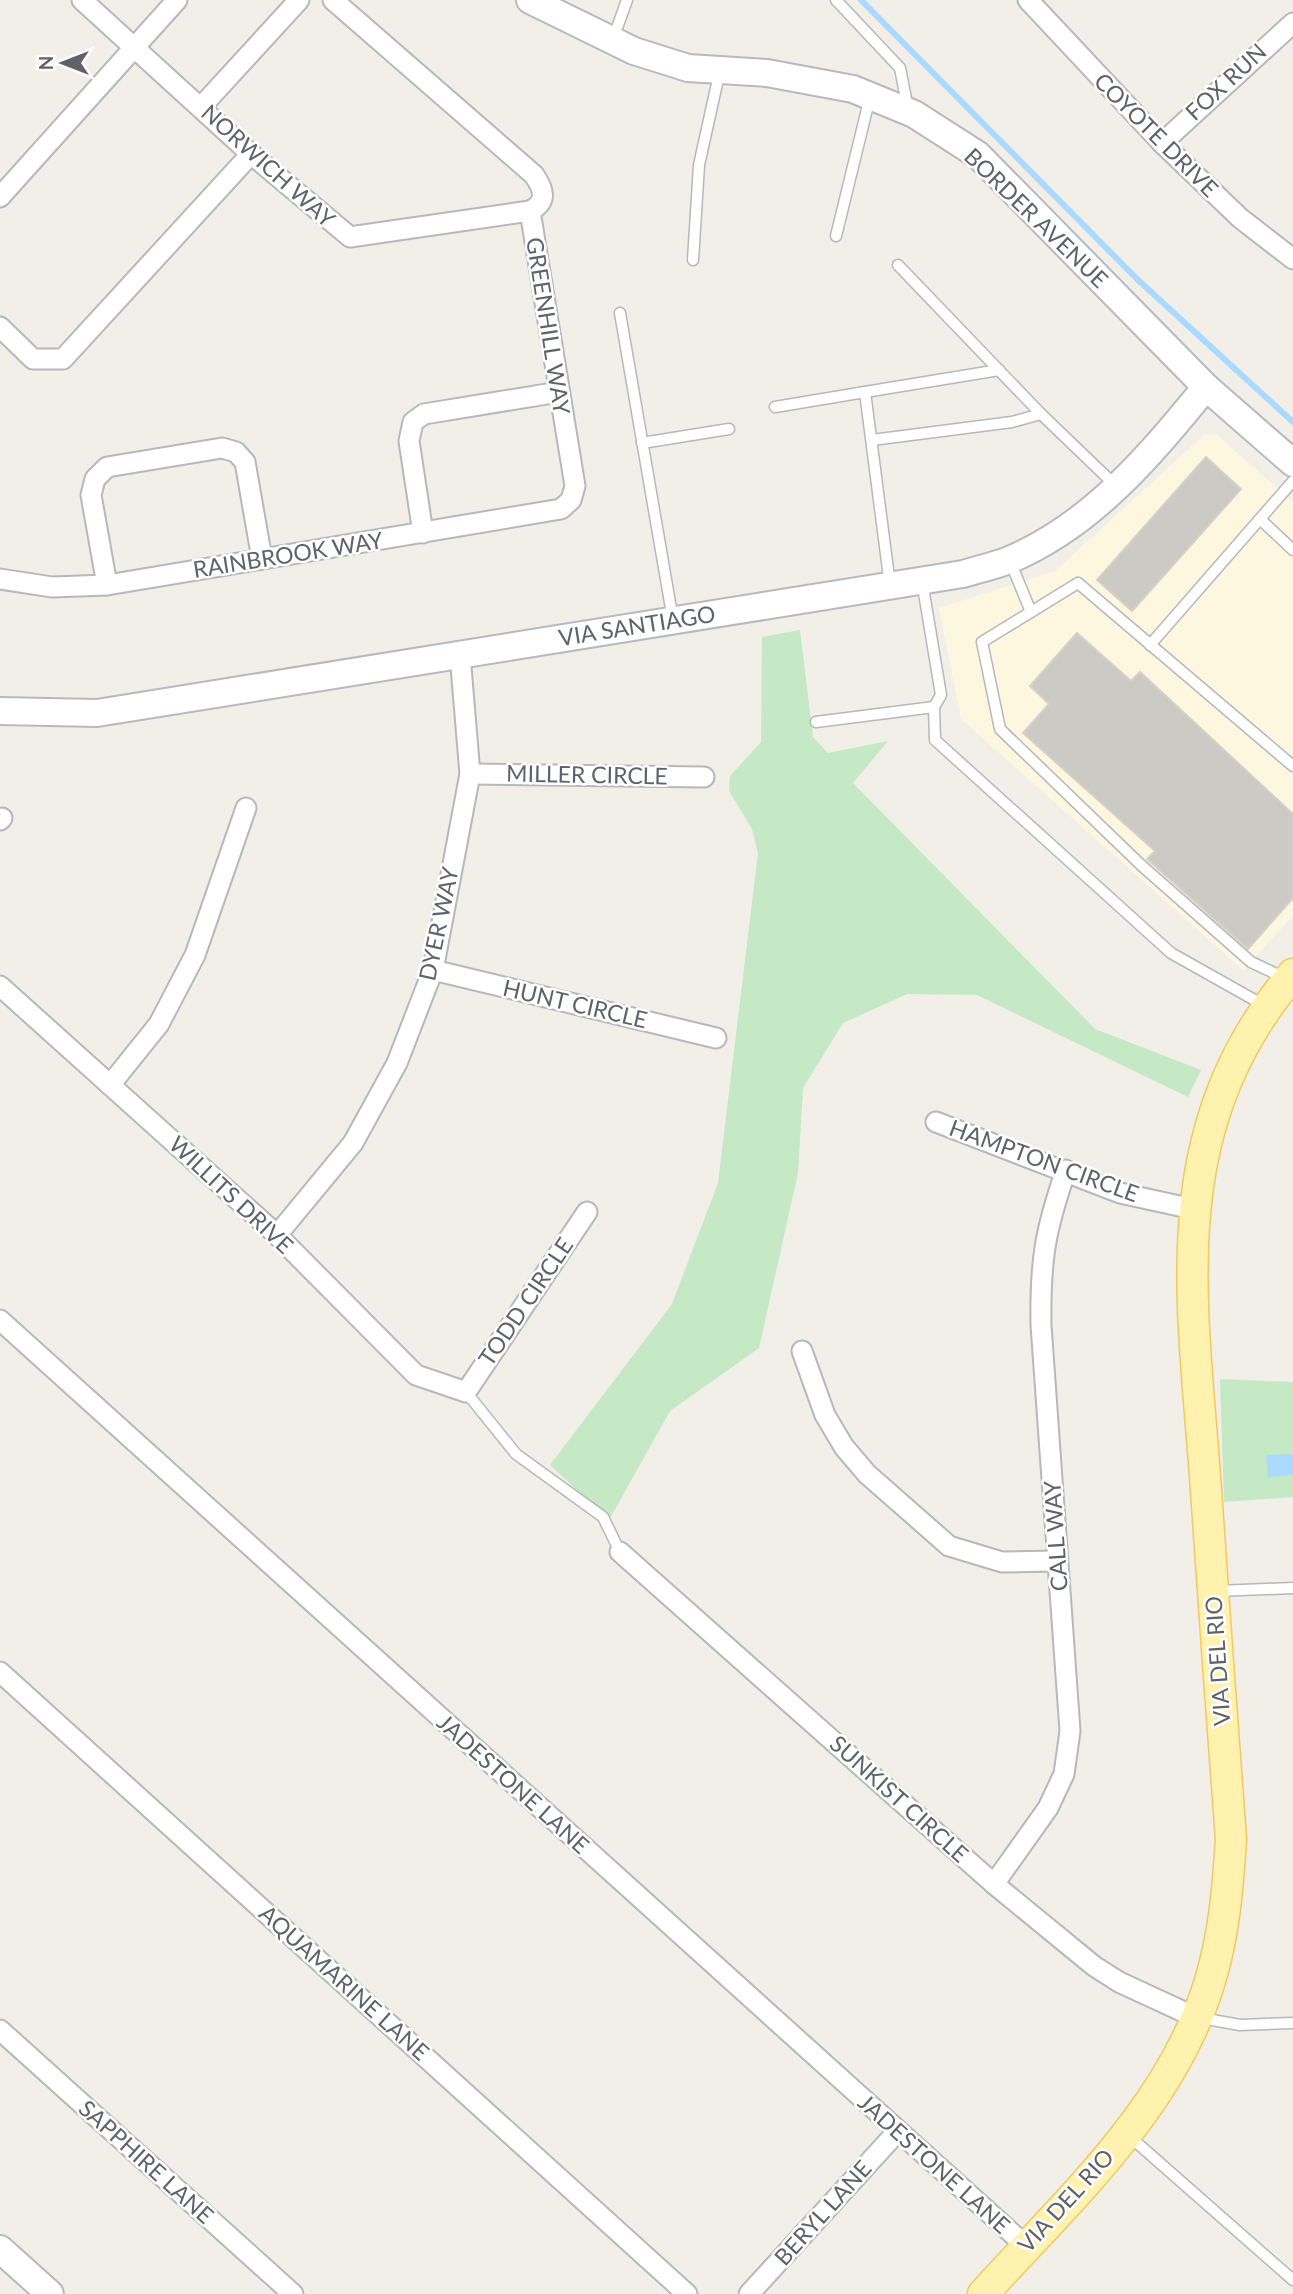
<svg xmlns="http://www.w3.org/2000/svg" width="1293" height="2294" font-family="Lato,sans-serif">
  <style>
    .commercial { fill: #fef7e0 }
    .green { fill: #c5e8c5 }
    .water { fill: #aadaff }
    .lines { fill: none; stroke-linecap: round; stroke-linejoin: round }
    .stream { stroke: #aadaff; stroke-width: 6 }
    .building { fill: #cccac5; stroke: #d6d1c6; stroke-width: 2 }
    .lane-casing { stroke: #b5b8bc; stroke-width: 13 }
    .street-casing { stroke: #b5b8bc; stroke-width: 23 }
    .secondary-casing { stroke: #b6babf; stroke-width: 30 }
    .primary-casing { stroke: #f2c960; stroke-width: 33 }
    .lane { stroke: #fff; stroke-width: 10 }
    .street { stroke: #fff; stroke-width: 19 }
    .secondary { stroke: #fff; stroke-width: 26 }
    .primary { stroke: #fff2af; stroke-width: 30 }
    .labels { text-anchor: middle; stroke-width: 5; stroke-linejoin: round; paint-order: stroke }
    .street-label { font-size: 23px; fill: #5f6368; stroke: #fff }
  </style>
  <rect width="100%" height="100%" fill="#f1efe8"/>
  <polygon class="commercial" points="1205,434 1217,435 1293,502 1293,916 1243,970 961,719 939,608 1055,571"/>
  <g class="green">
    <polygon points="800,630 813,737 828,753 888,741 853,783 1095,1029 1201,1070 1188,1097 977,995 907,994 843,1023 803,1088 798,1173 759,1348 670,1411 609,1520 550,1465 672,1304 718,1183 758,853 752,829 729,791 730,776 761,742 762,637"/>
    <polygon points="1220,1379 1293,1382 1293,1497 1224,1502"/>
  </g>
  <polygon class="water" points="1293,1454 1293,1475 1268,1477 1266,1455"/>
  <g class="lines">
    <polyline class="stream" points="861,0 1137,279 1293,422"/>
  </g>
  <g class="building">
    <polygon points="1206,457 1241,489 1132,611 1097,580"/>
    <polygon points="1077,633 1131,681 1140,672 1293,814 1293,898 1248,949 1147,859 1155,851 1023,733 1049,704 1030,686"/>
  </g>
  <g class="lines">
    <g class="lane-casing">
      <g id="lane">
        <polyline points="836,0 900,68 908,109"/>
        <polyline points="613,39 627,0"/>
        <polyline points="836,236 870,97"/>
        <polyline points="693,260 699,165 720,70"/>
        <polyline points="898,265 1041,414 1117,487"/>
        <polyline points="620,313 673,620"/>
        <polyline points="865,392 999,370"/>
        <polyline points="775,407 865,392 890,585"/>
        <polyline points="872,440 1012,422 1041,414"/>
        <polyline points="642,443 729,429"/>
        <polyline points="1260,519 1293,550"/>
        <polyline points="1010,561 1031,612 982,642 1000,729 1141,865 1251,962 1287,979"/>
        <polyline points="922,581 941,695 934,707"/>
        <polyline points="1031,612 1078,583 1293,766"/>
        <polyline points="1150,645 1293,481"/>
        <polyline points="816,722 934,707 935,740 1171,953 1267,1007"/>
        <polyline points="466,1392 516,1454 603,1517 620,1552"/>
        <polyline points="1217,1591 1293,1588"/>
        <polyline points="1201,2018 1240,2025 1293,2023"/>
        <polyline points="1128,2135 1293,2280"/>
      </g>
    </g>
    <g class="street-casing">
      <g id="street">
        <polyline points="82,0 251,154 350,237 530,211"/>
        <polyline points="1028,0 1162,143 1240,218 1293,259"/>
        <polyline points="201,107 299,0"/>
        <polyline points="1162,143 1293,23"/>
        <polyline points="0,197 177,0"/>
        <polyline points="0,327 33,359 63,359 251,154"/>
        <polyline points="423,533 409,441 413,422 424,414 559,392"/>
        <path d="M0 579 52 587 107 585 561 509 571 500 575 486 530 211C547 202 545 191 534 175L333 0"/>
        <polyline points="107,585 91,495 95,479 107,467 222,448 236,452 245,462 262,559"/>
        <polyline points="470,774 704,777"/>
        <polyline points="0,820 2,818"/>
        <polyline points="433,970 716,1038"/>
        <polyline points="0,986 277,1235 416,1375 466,1392 587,1212"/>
        <polyline points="110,1085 159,1024 195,955 246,808"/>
        <polyline points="936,1122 1120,1193 1193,1209"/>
        <polyline points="277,1235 353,1143 397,1063 433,970 470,774 460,655"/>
        <polyline points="0,1320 1026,2246"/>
        <polyline points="802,1351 825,1415 844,1447 867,1474 949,1546 1002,1562 1057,1561"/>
        <polyline points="620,1552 994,1884 1094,1966 1119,1982 1197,2018"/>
        <polyline points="0,1672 687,2294"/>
        <path d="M994 1884 1048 1808 1064 1774 1070 1731 1041 1325C1040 1260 1045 1231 1066 1170"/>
        <polyline points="0,2030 293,2294"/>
        <polyline points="749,2294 897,2132"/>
      </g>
    </g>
    <g class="secondary-casing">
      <g id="secondary">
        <polyline points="530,0 634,51 688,68 767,73 853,89 914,114 978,155 1206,387 1293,463"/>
        <path d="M0 711 97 713 963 574C978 569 995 566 1009 560 1093 525 1151 454 1206 387"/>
        <polyline points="0,2249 50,2294"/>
      </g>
    </g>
    <g class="primary-casing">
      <path id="primary" d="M983 2294C1069 2199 1172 2107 1210 1981 1224 1935 1228 1887 1231 1839 1222 1723 1214 1606 1206 1490 1193 1301 1159 1132 1293 974"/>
    </g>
    <use href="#lane" class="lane"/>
    <use href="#street" class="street"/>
    <use href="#secondary" class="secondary"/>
    <use href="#primary" class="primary"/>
  </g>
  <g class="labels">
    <g class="street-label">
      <text transform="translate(1226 82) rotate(-43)" y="8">FOX RUN</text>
      <text transform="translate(1156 135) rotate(45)" y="8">COYOTE DRIVE</text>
      <text transform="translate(268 166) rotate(42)" y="8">NORWICH WAY</text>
      <text transform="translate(1036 218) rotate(44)" y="8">BORDER AVENUE</text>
      <text transform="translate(548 326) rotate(81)" y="8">GREENHILL WAY</text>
      <text transform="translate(288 555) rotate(-9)" y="8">RAINBROOK WAY</text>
      <text transform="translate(637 626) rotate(-9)" y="8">VIA SANTIAGO</text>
      <text transform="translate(587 775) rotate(1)" y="8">MILLER CIRCLE</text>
      <text transform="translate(439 924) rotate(-78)" y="8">DYER WAY</text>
      <text transform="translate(575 1004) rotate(13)" y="8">HUNT CIRCLE</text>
      <text transform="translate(1044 1161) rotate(20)" y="8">HAMPTON CIRCLE</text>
      <text transform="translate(231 1195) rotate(43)" y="8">WILLITS DRIVE</text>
      <text transform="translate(526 1302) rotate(-56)" y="8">TODD CIRCLE</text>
      <text transform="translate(1056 1536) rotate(-94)" y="8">CALL WAY</text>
      <text transform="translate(1218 1661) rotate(-94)" y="8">VIA DEL RIO</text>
      <text transform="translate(513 1784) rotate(42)" y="8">JADESTONE LANE</text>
      <text transform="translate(899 1799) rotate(42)" y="8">SUNKIST CIRCLE</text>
      <text transform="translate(344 1983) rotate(42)" y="8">AQUAMARINE LANE</text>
      <text transform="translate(146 2162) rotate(42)" y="8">SAPPHIRE LANE</text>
      <text transform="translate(934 2164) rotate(42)" y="8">JADESTONE LANE</text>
      <text transform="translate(1066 2201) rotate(-48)" y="8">VIA DEL RIO</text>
      <text transform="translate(823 2213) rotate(-48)" y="8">BERYL LANE</text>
    </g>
  </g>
  <g transform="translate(63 63) rotate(270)" stroke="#ffffff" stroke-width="5" paint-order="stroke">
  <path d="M0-5L12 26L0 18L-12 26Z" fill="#5f6368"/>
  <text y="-10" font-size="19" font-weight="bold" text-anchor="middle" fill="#5f6368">N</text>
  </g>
</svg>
